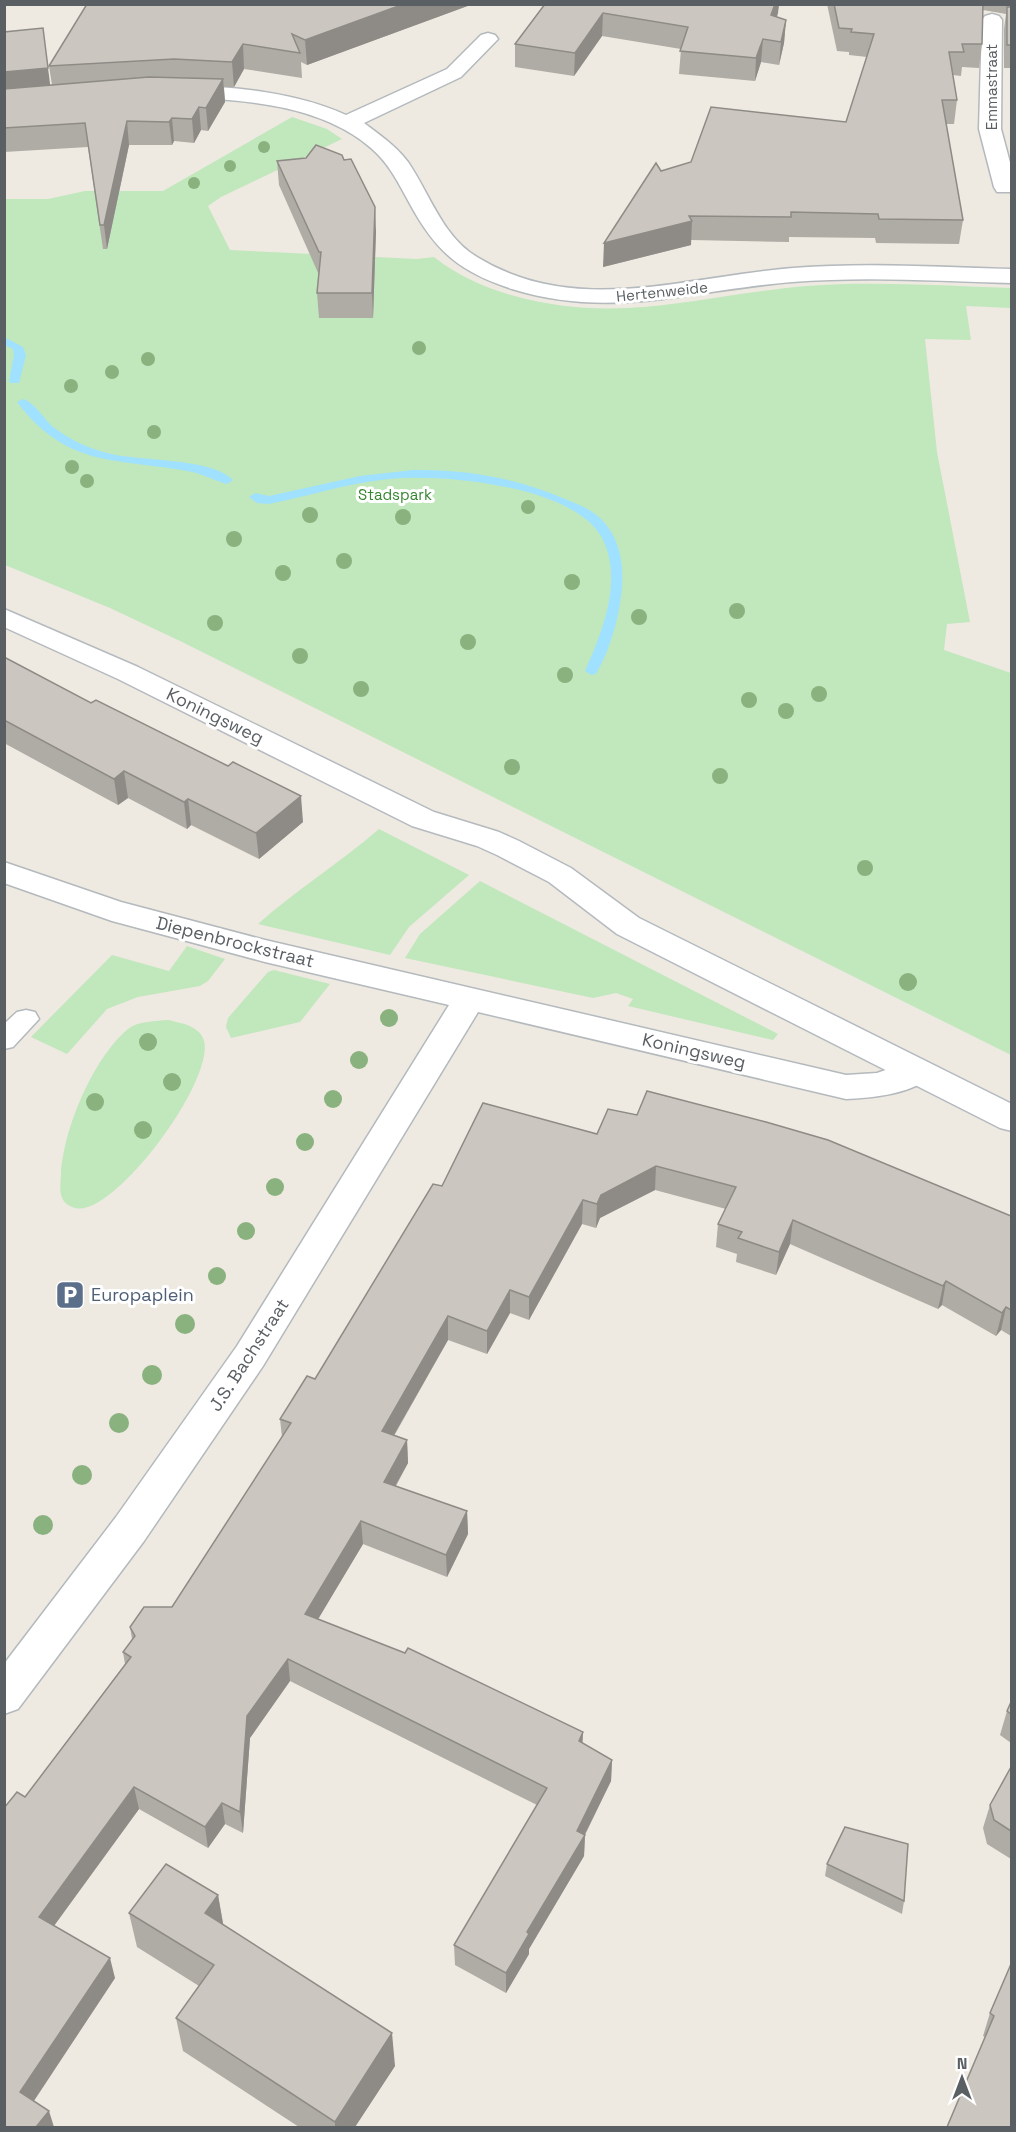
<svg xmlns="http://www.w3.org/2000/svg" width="1016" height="2132" font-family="'Space Grotesk',sans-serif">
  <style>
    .green { fill: #c1e7bc }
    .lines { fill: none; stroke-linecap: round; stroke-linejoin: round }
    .stream { fill: #a0e1ff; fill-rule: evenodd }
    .service-casing { stroke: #b4b9bd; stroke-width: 3 }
    .minor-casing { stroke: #b4b9bd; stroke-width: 3 }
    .secondary-casing { stroke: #b5babf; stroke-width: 3 }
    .service { fill: #fff; fill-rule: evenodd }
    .minor { fill: #fff; fill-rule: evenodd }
    .secondary { fill: #fff; fill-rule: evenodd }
    .tree { fill: #89b27f }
    .wall { fill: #afaba5 }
    .shaded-wall { fill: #8e8b86 }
    .building { fill: #cbc7c0; stroke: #8e8b86; stroke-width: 1.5 }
    .labels { text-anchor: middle; stroke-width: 6; stroke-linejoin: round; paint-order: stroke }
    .far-street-label { font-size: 15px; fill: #5a5f63; stroke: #fff }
    .far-park-label { font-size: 15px; fill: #36852f; stroke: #fff }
    .street-label { font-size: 18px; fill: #5a5f63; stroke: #fff }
    .service-label { font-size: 18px; fill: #4e5e75; stroke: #fff; text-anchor: start }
  </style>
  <rect width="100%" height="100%" fill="#eeeae1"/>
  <g class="green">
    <path d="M292 117 327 129 342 139 221 197 208 206 230 250 417 259 434 257C457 275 483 287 511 295 619 326 701 295 807 286 875 281 944 286 1011 288V308L966 306 971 340 925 339 937 452 970 622 947 624 944 650 1011 673V1055L178 640 110 608 5 565 4 199H48L85 191H163Z"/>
    <path d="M379 829 469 875 409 927 390 955 258 924C297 889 340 863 379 829Z"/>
    <polygon points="480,881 778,1034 773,1040 628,1006 633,999 616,993 593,998 405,958 420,934"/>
    <polygon points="187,946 225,959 208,981 200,986 138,997 107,1009 67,1054 31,1037 112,955 169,971"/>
    <polygon points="274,970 330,984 300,1022 231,1038 226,1027 228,1018 268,972"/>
    <path d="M168 1020C180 1023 197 1025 203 1038 220 1074 114 1219 75 1208 58 1203 60 1190 61 1175 63 1130 93 1058 128 1029 138 1021 156 1021 168 1020Z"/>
  </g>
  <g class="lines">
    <g class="stream">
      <polygon points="4,337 23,347 26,355 19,383 11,383 9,381 14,355 13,349 4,345"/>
      <path d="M23 399C34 402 44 419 53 427 69 439 87 448 107 453 139 462 210 457 233 480L227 484C213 480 201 473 187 471 116 458 67 468 17 402Z"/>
      <path d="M413 470C465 469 516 478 565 499 577 504 591 509 601 519 625 543 625 578 619 609 615 631 607 655 596 674L591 675 585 671C602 633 623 581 603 540 578 486 442 473 389 479 348 483 309 496 269 504L257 503 249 497 255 493 269 496 360 476Z"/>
    </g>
    <g class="service-casing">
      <polygon id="service" points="26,1010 35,1012 39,1019 13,1047 4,1049 4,1024 17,1012"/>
    </g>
    <g class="minor-casing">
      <g id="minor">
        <polygon points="992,14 999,16 1002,20 1001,129 1012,170 1012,192 997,192 994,187 979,129 982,20 985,16"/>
        <path d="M488 33 495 35 498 39 461 77 364 123C380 135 396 146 408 162 430 194 442 236 477 257 576 318 687 276 793 268 866 262 939 267 1012 269V283C939 281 865 276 792 282 692 290 612 320 512 289 460 272 436 252 410 204 399 184 389 163 371 148 320 104 244 100 180 97L173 95 170 91 173 87 180 85C236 87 295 92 346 115L447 69 481 35Z"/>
        <path d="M4 862 121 902 265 940 846 1075 877 1073 917 1059 929 1063 934 1071C920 1094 870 1098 846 1099L478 1012 263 1366 144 1541 18 1709 4 1714V1664L116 1517 237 1346 449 1005 265 962 112 921 4 883Z"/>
      </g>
    </g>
    <g class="secondary-casing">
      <polygon id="secondary" points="4,609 138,667 434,812 499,832 519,841 571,868 639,918 1012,1104 1012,1131 1000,1128 617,934 549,882 497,855 477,846 412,826 118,679 4,627"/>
    </g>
    <use href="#service" class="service"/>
    <use href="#minor" class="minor"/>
    <use href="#secondary" class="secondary"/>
  </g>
  <g class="tree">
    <circle cx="264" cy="147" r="6"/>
    <circle cx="230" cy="166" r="6"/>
    <circle cx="194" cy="183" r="6"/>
    <circle cx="419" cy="348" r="7"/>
    <circle cx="148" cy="359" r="7"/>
    <circle cx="112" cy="372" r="7"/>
    <circle cx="71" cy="386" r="7"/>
    <circle cx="154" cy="432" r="7"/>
    <circle cx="72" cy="467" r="7"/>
    <circle cx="87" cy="481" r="7"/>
    <circle cx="528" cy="507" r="7"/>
    <circle cx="310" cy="515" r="8"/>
    <circle cx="403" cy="517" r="8"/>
    <circle cx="234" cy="539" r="8"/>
    <circle cx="344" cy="561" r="8"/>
    <circle cx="283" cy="573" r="8"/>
    <circle cx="572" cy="582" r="8"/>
    <circle cx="737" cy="611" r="8"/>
    <circle cx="639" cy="617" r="8"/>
    <circle cx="215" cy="623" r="8"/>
    <circle cx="468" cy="642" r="8"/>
    <circle cx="300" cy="656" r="8"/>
    <circle cx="565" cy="675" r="8"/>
    <circle cx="361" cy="689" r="8"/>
    <circle cx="819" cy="694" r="8"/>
    <circle cx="749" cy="700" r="8"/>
    <circle cx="786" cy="711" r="8"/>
    <circle cx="512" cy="767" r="8"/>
    <circle cx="720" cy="776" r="8"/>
    <circle cx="865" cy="868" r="8"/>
    <circle cx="908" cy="982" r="9"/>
    <circle cx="389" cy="1018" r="9"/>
    <circle cx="148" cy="1042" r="9"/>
    <circle cx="359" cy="1060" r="9"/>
    <circle cx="172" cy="1082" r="9"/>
    <circle cx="333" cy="1099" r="9"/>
    <circle cx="95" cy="1102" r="9"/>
    <circle cx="143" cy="1130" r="9"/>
    <circle cx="305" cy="1142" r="9"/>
    <circle cx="275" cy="1187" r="9"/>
    <circle cx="246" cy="1231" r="9"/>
    <circle cx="217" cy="1276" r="9"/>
    <circle cx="185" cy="1324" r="10"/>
    <circle cx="152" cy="1375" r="10"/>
    <circle cx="119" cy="1423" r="10"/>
    <circle cx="82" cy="1475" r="10"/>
    <circle cx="43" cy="1525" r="10"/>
  </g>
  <g class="wall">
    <polygon points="473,4 307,65 301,62 302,78 244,69 234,87 224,87 225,102 208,131 201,130 194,143 174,141 172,145 129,145 107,249 103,249 88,147 4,152 4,32 50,85 52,85 49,66"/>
    <polygon points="545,4 779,4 777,17 786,20 784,43 779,65 761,62 755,81 679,74 681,49 602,36 574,76 515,67 515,44"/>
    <polygon points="827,4 1011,4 1011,68 1004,68 1004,29 1006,14 983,10 982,44 979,68 962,67 961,76 953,75 957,100 954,124 946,124 963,220 959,244 876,243 875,238 789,237 789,242 691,240 691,245 603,267 661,171 846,122 867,57 849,55 849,52 837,51"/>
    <polygon points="277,161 376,231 373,318 319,318 317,293 319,275 279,185"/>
    <polygon points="4,657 303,822 259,859 191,825 187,829 128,798 118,805 4,743"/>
    <polygon points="597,1134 1011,1216 1011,1336 1001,1330 996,1336 942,1305 938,1309 790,1244 776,1275 736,1262 737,1254 716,1247 718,1224 726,1209 655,1190 600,1218 596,1228 582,1224 529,1320 510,1313 487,1354 448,1340 394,1436 407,1440 408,1463 396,1486 467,1511 468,1534 447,1577 363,1544 318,1619 583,1732 582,1743 612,1760 611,1781 585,1835 584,1856 529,1949 529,1954 506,1993 455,1965 454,1945 537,1805 290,1681 250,1738 243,1833 225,1824 208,1848 139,1809 54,1926 115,1978 34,2101 4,2127 25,1797 125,1664 123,1652 132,1639 130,1627 172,1607 282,1437 280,1419 315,1379 442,1186"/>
    <polygon points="1011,1702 1011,1743 1000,1735 1007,1711"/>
    <polygon points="1011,1767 1011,1859 987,1844 983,1828 990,1805"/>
    <polygon points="827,1864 904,1901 902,1914 825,1876"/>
    <polygon points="218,1895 223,1924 395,2066 355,2127 299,2127 183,2051 176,2018 199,1986 137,1947 129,1913"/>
    <polygon points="1011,1964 1011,2127 985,2037 983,2036 990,2013"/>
  </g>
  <g class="shaded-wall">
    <polygon points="404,4 473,4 307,65 305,40"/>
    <polygon points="775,4 779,4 778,13 770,38 771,15"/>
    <polygon points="603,13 602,36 574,76 575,53"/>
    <polygon points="786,20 784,43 779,65 781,42"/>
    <polygon points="763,39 761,62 755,81 756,58"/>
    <polygon points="243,44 244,69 234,87 232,62"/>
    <polygon points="48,68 51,91 4,96 4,72"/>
    <polygon points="223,79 225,102 208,131 206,108"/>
    <polygon points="199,107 201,130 194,143 192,119"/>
    <polygon points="172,118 174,141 172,145 169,122"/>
    <polygon points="127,121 129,145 107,249 104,225"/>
    <polygon points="375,207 376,231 373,318 372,293"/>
    <polygon points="692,221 691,245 603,267 604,243"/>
    <polygon points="124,771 128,798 118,805 114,779"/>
    <polygon points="301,796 303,822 259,859 256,833"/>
    <polygon points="188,799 191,825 187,829 184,802"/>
    <polygon points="656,1166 655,1190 600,1218 596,1228 597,1204 601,1195"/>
    <polygon points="583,1200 582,1224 529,1320 529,1297"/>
    <polygon points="793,1220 790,1244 776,1275 779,1252"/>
    <polygon points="946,1281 942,1305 938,1309 943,1286"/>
    <polygon points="510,1290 510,1313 487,1354 487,1331"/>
    <polygon points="1006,1307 1001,1330 996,1336 1002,1313"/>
    <polygon points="448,1316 448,1340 383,1454 382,1431"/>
    <polygon points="407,1440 408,1463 385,1504 384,1482"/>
    <polygon points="467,1511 468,1534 447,1577 446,1555"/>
    <polygon points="361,1521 363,1544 308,1636 305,1614"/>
    <polygon points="288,1659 290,1681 250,1738 243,1833 240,1812 247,1716"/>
    <polygon points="583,1732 582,1754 579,1741"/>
    <polygon points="612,1760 611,1781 582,1840 585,1835 584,1856 529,1949 529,1954 506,1993 506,1973"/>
    <polygon points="134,1787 139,1809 45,1938 39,1917"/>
    <polygon points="222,1803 225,1824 208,1848 205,1827"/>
    <polygon points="218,1895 224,1929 205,1913"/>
    <polygon points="110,1958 115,1978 27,2111 20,2092"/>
    <polygon points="392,2033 395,2066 355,2127 335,2127 335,2122"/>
    <polygon points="49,2111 54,2127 36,2127"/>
  </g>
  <g class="building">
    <polygon points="87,4 404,4 305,40 292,34 300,53 243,44 232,62 174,59 49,66"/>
    <polygon points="545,4 775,4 771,15 786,20 781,42 763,39 756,58 680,51 688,27 603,13 575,53 515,44"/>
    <polygon points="834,4 983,4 982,44 962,44 964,52 949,52 957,100 942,100 963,220 879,219 878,214 791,212 791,217 689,216 692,221 604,243 656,163 661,171 691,162 711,107 846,122 874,34 851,32 852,29 839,28"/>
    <rect x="1007" y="7" width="4" height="38"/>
    <polygon points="43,28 48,68 4,72 4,32"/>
    <polygon points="149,77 223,79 206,108 199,107 192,119 172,118 169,122 127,121 104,225 100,225 85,123 4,128 4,89"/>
    <polygon points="316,145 342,155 344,160 351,159 375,207 372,293 317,293 321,252 319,252 277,161 306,158"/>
    <polygon points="4,657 91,703 96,700 228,766 233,762 301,796 256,833 188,799 184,802 124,771 114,779 4,720"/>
    <polygon points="647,1091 766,1122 828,1140 1011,1216 1011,1310 1006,1307 1002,1313 946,1281 943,1286 793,1220 779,1252 738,1238 742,1232 718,1224 736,1187 656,1166 601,1195 597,1204 583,1200 529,1297 510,1290 487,1331 448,1316 382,1431 407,1440 384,1482 467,1511 446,1555 361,1521 305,1614 405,1653 408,1648 583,1732 579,1741 612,1760 577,1831 585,1835 527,1932 529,1934 506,1973 454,1945 547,1788 288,1659 247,1716 240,1812 222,1803 205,1827 134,1787 39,1917 110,1958 20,2092 49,2111 36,2127 4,2127 4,1808 17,1792 25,1797 131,1657 123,1652 135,1636 130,1627 144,1607 172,1607 291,1423 280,1419 307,1376 315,1379 433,1184 442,1186 483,1103 597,1134 608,1109 637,1115"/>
    <polygon points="1011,1702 1011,1714 1007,1711"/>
    <polygon points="1011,1767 1011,1831 994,1820 990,1805"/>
    <polygon points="845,1827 908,1844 904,1901 827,1864"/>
    <polygon points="166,1864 218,1895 205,1913 392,2033 335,2122 176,2018 214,1965 129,1913"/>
    <polygon points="1011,1964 1011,2127 947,2127 994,2016 990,2013"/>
  </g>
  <defs>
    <g id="parking-square" transform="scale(1.5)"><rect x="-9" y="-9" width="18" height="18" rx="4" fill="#5c6f8a" stroke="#fff"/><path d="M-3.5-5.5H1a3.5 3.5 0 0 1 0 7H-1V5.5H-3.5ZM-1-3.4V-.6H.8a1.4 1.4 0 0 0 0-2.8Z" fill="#fff"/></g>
  </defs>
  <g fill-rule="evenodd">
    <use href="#parking-square" x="70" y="1295"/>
  </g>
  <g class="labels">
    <g class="far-street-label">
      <text transform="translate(992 87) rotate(-90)" y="5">Emmastraat</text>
      <text transform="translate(662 292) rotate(-6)" y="5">Hertenweide</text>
    </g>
    <g class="far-park-label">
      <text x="395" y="500">Stadspark</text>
    </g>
    <g class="street-label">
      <text transform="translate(215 716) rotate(26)" y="6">Koningsweg</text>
      <text transform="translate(235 942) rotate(14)" y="6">Diepenbrockstraat</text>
      <text transform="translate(694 1051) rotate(13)" y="6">Koningsweg</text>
      <text transform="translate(249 1355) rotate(-57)" y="6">J.S. Bachstraat</text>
    </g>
    <g class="service-label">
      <text x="91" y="1301">Europaplein</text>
    </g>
  </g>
  <rect width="1016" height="2132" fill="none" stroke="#5a5f63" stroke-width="12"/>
  <g transform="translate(962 2078)" stroke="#ffffff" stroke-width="4.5" paint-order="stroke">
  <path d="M0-4.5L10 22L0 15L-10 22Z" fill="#5a5f63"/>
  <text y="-9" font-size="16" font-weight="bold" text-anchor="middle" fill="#5a5f63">N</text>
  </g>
</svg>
